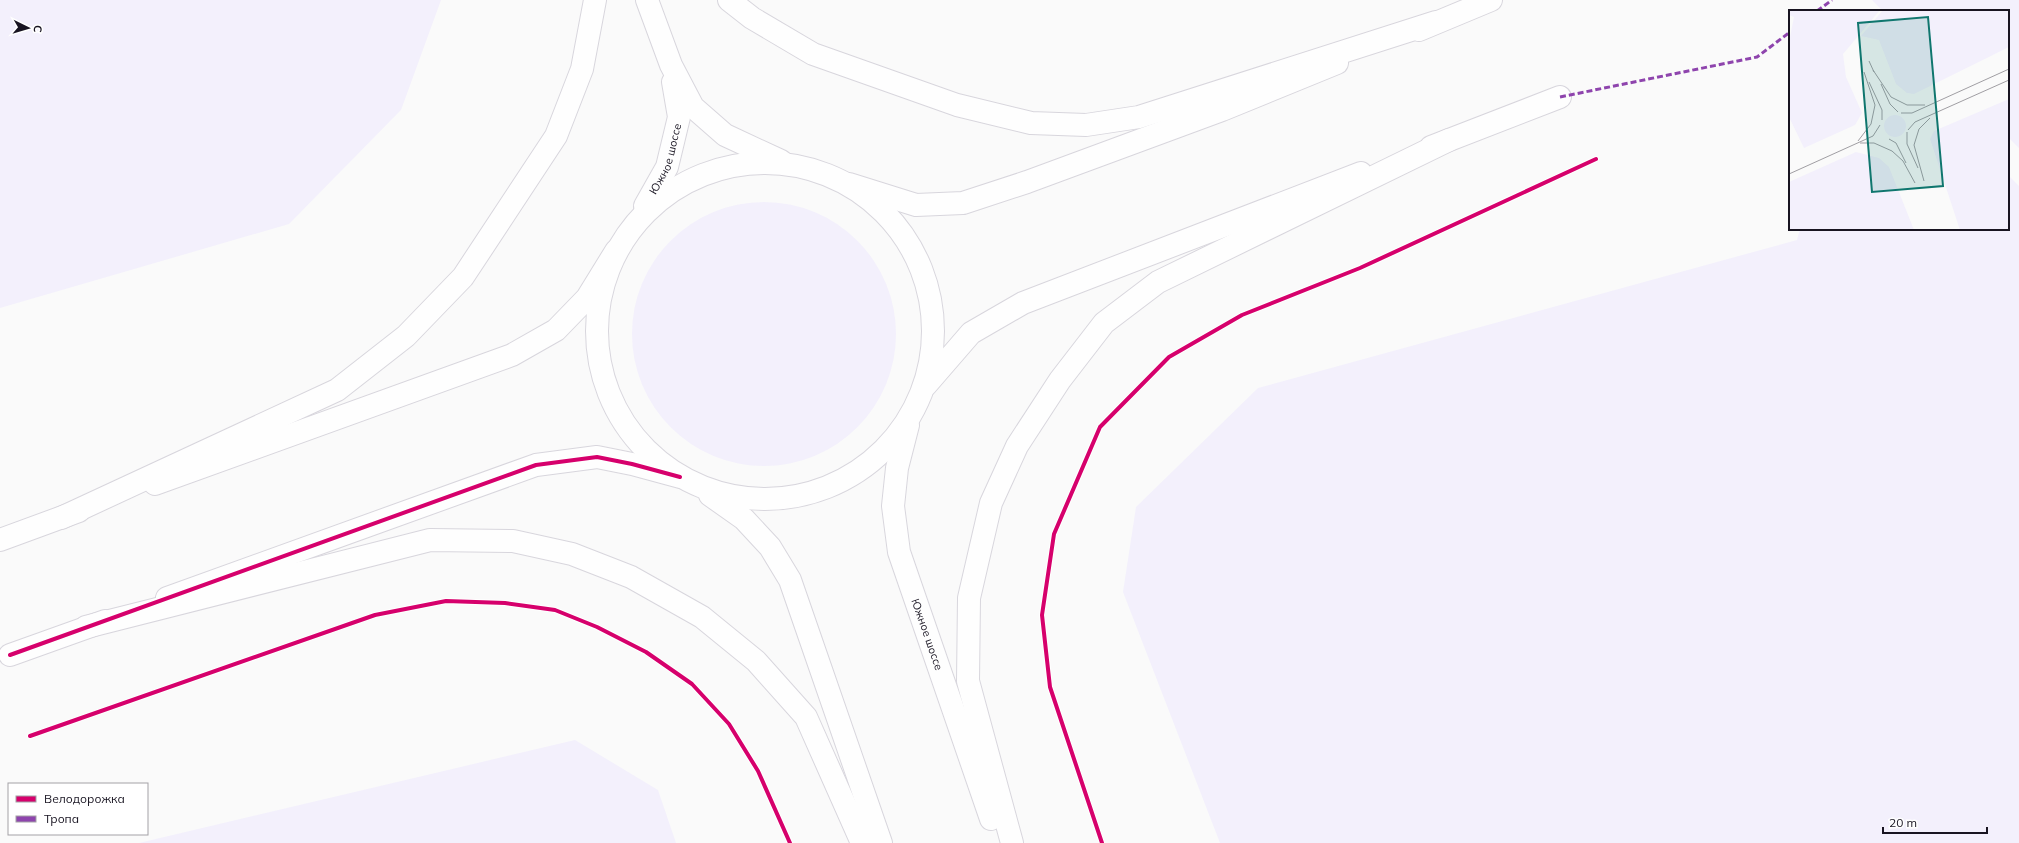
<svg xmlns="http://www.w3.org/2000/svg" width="2019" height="843" font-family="Mulish,sans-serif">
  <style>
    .green { fill: #f3f0fc }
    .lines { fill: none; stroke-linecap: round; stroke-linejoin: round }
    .minor-casing { stroke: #d8d6dd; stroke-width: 24 }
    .primary-casing { stroke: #d8d6dd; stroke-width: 24 }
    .minor { stroke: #fefefe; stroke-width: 22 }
    .primary { stroke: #fefefe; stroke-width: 22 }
    .quiet { stroke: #8e44ad; stroke-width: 3; stroke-dasharray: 6 3; stroke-linecap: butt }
    .cycleway-casing { stroke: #fff; stroke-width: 6 }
    .cycleway { stroke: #d6006c; stroke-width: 4 }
    .labels { text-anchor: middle; stroke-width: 4; stroke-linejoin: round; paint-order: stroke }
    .street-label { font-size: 11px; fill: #181421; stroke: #fff }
    .inset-road { fill: none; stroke: #a09ea3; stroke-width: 1 }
    .view { fill: #0f766e; fill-opacity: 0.15; stroke: #0f766e; stroke-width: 2 }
    .inset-edge { fill: none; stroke: #181421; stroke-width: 2 }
  </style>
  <rect width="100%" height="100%" fill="#fafafa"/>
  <g class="green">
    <polygon points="0,0 441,0 401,110 289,224 0,308"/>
    <polygon points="1872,0 2019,0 2019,148 2008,137 2008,11 1883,11"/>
    <polygon points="2008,175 2019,186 2019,843 1220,843 1123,592 1136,507 1258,388 1797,240 1800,229 2008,229"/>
    <circle cx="764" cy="334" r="132"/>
    <polygon points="575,740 658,790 676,843 139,843"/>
  </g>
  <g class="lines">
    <g class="minor-casing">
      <g id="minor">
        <polyline points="1419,30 1491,0"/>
        <polyline points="1431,147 1560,97"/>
        <polyline points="849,184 916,205 963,203 1027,182 1222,110 1337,63"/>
        <polyline points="926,385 971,333 1023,303 1361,173"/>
        <polyline points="155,484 512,355 556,330 587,298 616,251"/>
        <polyline points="0,540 79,511"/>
        <polyline points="167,598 536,465 597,457 632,464 680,477"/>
        <polyline points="10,655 105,621"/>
      </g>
    </g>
    <g class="primary-casing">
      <g id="primary">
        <polyline points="647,0 671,65 693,107 725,135 781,161"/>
        <polyline points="729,0 752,18 813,54 957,105 1031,123 1086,125 1139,117 1436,22"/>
        <circle cx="765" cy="331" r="168"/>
        <path id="s1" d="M645 206 667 167 679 117 673 82"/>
        <path id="s2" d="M908 425 897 468 893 506 899 552 991 819"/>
        <polyline points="710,495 744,519 770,547 790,580 881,843"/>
        <polyline points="61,518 337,390 406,336 463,277 556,136 582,69 595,0"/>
        <polyline points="86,627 430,540 513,541 572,554 631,577 702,617 756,661 806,717 862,843"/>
        <polyline points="1012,843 968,681 969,598 991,503 1017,446 1060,380 1104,323 1158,282 1449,140"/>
      </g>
    </g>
    <use href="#minor" class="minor"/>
    <use href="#primary" class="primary"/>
    <g class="quiet">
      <polyline points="1817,11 1832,0"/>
      <polyline points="1560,97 1757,57 1790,32"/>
    </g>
    <g class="cycleway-casing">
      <g id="cycleway">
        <polyline points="10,655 536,465 597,457 632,464 680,477"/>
        <polyline points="30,736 375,615 446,601 505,603 555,610 597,627 646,652 692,684 729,724 758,771 790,843"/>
        <polyline points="1102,843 1050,687 1042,615 1054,534 1100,427 1169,357 1242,315 1360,268 1596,159"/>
      </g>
    </g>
    <use href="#cycleway" class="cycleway"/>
  </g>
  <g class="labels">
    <g class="street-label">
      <text dy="4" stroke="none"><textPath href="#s1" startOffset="52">Южное шоссе</textPath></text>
      <text dy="4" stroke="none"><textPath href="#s2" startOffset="216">Южное шоссе</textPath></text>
    </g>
  </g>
  <g transform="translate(1789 10)">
    <rect width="220" height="220" fill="#fafafa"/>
    <path d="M0 0H91L54 44 57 67 73 103 66 115 15 138 0 107V32L5 7 0 5ZM94 0H220V37L125 84 118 83 107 74 90 30 72 26ZM220 89V220H171L141 129 145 121ZM95 116a11 11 0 1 1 22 0a11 11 0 1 1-22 0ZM67 142 90 148 100 157 125 220H0V172Z" fill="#f3f0fc"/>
    <path class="inset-road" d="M80 51 85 62M84 60 102 87 118 95H136M80 72 93 100V110M92 74 101 94 109 102M112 103H123L220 59M119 120 126 112 220 70M118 122V134L129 158M100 129 107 133 117 153M69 131 82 114 86 95 75 62M71 133H85L103 141 114 151 126 173M0 164 84 126 91 115M135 171 125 135 130 119 141 108"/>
    <path class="view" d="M139 7 154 176 83 182 69 13Z"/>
    <rect width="220" height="220" class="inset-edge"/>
  </g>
  <rect x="8" y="783" width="140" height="52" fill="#ffffff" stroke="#a3a1a6"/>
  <rect x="16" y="796" width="20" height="6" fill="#d6006c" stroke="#a3a1a6"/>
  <text x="44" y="803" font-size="12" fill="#181421">Велодорожка</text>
  <rect x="16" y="816" width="20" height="6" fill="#8e44ad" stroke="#a3a1a6"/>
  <text x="44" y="823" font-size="12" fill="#181421">Тропа</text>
  <g transform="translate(28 28) rotate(95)" stroke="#ffffff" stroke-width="3" paint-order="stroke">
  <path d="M0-3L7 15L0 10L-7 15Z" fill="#181421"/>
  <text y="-6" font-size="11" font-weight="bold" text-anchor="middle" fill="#181421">С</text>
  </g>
  <path d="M1883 827v6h104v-6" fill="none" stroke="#181421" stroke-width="2"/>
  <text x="1889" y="827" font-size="12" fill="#181421" stroke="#ffffff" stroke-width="3" paint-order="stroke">20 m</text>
</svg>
